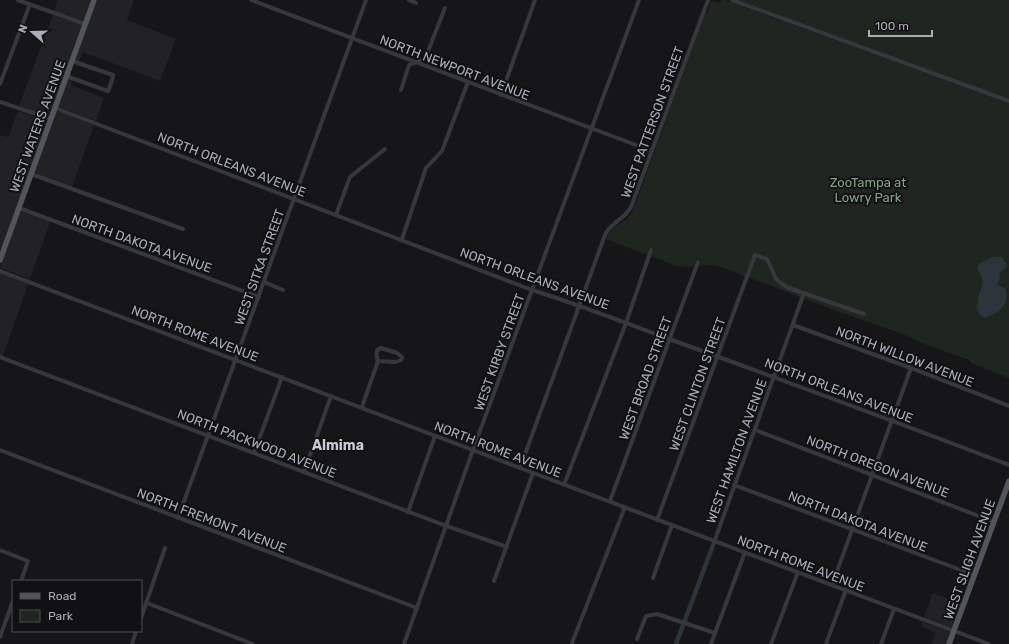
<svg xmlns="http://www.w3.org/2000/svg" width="1009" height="644" font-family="Rubik,sans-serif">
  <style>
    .built { fill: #222225 }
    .green { fill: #1e261f }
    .water { fill: #2c353c }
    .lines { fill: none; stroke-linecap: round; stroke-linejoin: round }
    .canal { stroke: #2c353c; stroke-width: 4.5 }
    .minor { stroke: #37383d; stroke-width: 4 }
    .major { stroke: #53555c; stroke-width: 5.5 }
    .labels { text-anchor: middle; stroke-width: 4; stroke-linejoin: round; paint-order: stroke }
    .street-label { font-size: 13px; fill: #a8adb8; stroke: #111113 }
    .park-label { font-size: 13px; fill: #7fa381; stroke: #111113 }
    .neighbourhood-label { font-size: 14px; font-weight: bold; fill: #c9ccd4; stroke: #111113 }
  </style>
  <rect width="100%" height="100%" fill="#161618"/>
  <g class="built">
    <polygon points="58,0 91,0 84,21 54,11"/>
    <polygon points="96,0 134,0 127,20 176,39 160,81 83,52 79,61 75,60"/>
    <polygon points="53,15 82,25 49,117 19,106"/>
    <polygon points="68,79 72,81 71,85 104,98 96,121 58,107"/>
    <polygon points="18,111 48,121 0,252 0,135 8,137"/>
    <polygon points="57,111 94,125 72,187 34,173"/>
    <polygon points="20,211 50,222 30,279 0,268"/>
    <polygon points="0,273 28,284 3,356 0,355"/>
    <polygon points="933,593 961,604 952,628 924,617"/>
    <polygon points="922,622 951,632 947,644 931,644 936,633 921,626"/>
  </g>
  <g class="green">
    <polygon points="721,0 725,0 1009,103 1009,378 971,363 969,360 927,345 903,334 834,310 721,267 712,265 699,266 701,261 697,259 694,266 679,267 651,256 654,249 649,247 647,255 606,239 611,230 629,217 634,208 705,13 707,13 711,1 719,3"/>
    <polygon points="738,0 1009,0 1009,99"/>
  </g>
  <path class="water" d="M992 257H1002L1007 265 1006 268 999 273 1000 278 998 283 1000 286 1006 289C1009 307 999 312 985 318L980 315 977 308 978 297 982 287 983 281 977 268 979 264Z"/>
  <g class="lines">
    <polyline class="canal" points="676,644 712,548"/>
    <g class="minor">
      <polyline points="18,0 85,24"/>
      <polyline points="251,0 652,151"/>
      <polyline points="409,0 416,3"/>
      <polyline points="732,0 1009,101"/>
      <polyline points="66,76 108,91 109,89 113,77 113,75 72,61"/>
      <polyline points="0,84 30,4"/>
      <polyline points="401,90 409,65 425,59 445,8"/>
      <polyline points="501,95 535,0"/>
      <polyline points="0,102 51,119"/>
      <path d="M55 108 532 290C580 305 625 323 672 340 785 381 897 422 1009 465"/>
      <polyline points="31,174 183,229"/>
      <polyline points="19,208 259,297"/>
      <polyline points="336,215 350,177 385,149"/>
      <polyline points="402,239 426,168 442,151 468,82"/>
      <polyline points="0,271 520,468 989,644"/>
      <polyline points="264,282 283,290"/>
      <polyline points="793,325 911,368 1009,406"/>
      <path d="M381 348 397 353 402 357 401 360 396 362 378 361C376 355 375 350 381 348Z"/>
      <polyline points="0,357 441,524 507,547"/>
      <polyline points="362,407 378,361"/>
      <polyline points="755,430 994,522"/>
      <polyline points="0,450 417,608"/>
      <polyline points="254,453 282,377"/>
      <path d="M520 468 605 235C610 223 625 219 631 207L708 0"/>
      <polyline points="304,472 331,396"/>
      <polyline points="564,485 626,323 651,250"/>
      <polyline points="734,485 974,575"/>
      <polyline points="610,501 698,262"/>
      <polyline points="408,512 435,436"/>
      <polyline points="178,518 366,0"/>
      <polyline points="657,520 755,255 767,259 776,279 786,287 864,314"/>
      <polyline points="712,548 804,293"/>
      <polyline points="0,550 28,561 21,581"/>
      <polyline points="653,578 672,525"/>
      <polyline points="494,581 533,473"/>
      <polyline points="832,585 911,368"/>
      <polyline points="147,603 253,644"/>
      <polyline points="141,618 165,548"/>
      <polyline points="0,637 13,601"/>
      <polyline points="637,639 646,616 657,614 715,633"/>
      <polyline points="572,643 625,507"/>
      <polyline points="132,644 136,631"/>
      <polyline points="404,644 474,447 639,0"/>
      <polyline points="711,644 745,552"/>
      <polyline points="771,644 798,572"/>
      <polyline points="826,644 846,590"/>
      <polyline points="881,644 894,609"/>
    </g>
    <g class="major">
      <polyline points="0,260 94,0"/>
      <polyline points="949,644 1009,481"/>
    </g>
  </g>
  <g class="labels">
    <g class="street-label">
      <text transform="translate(455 67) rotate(21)" y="5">NORTH NEWPORT AVENUE</text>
      <text transform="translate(652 122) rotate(-70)" y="5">WEST PATTERSON STREET</text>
      <text transform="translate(37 126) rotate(-70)" y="5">WEST WATERS AVENUE</text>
      <text transform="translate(232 164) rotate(21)" y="5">NORTH ORLEANS AVENUE</text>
      <text transform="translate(142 243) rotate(20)" y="5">NORTH DAKOTA AVENUE</text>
      <text transform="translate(259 267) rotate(-70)" y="5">WEST SITKA STREET</text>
      <text transform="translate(535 278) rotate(20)" y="5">NORTH ORLEANS AVENUE</text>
      <text transform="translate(195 333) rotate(21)" y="5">NORTH ROME AVENUE</text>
      <text transform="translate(499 352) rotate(-70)" y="5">WEST KIRBY STREET</text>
      <text transform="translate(905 356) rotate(21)" y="5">NORTH WILLOW AVENUE</text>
      <text transform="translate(645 378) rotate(-70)" y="5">WEST BROAD STREET</text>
      <text transform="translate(697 384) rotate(-70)" y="5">WEST CLINTON STREET</text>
      <text transform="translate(839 390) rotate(21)" y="5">NORTH ORLEANS AVENUE</text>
      <text transform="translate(257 443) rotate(21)" y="5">NORTH PACKWOOD AVENUE</text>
      <text transform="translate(498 449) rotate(21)" y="5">NORTH ROME AVENUE</text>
      <text transform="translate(736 451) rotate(-70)" y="5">WEST HAMILTON AVENUE</text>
      <text transform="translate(878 466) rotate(21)" y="5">NORTH OREGON AVENUE</text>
      <text transform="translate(212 520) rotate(21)" y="5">NORTH FREMONT AVENUE</text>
      <text transform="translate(858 521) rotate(21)" y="5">NORTH DAKOTA AVENUE</text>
      <text transform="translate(969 559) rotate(-70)" y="5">WEST SLIGH AVENUE</text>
      <text transform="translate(801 563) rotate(21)" y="5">NORTH ROME AVENUE</text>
    </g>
    <g class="park-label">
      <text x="868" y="187">ZooTampa at<tspan x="868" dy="15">Lowry Park</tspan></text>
    </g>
    <g class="neighbourhood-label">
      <text x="338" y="450">Almima</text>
    </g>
  </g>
  <rect x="12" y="580" width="130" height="52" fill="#111113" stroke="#4d4f55"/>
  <rect x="20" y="593" width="20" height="6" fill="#53555c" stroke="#4d4f55"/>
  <text x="48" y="600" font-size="12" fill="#a8adb8">Road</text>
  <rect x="20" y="610" width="20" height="12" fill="#1e261f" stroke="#4d4f55"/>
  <text x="48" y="620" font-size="12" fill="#a8adb8">Park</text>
  <g transform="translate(32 32) rotate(290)" stroke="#111113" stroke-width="3" paint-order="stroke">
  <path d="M0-3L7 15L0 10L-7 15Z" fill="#a8adb8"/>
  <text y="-6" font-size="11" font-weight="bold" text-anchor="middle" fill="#a8adb8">N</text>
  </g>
  <path d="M869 30v6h63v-6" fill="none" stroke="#a8adb8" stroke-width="2"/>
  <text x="875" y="30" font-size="12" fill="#a8adb8" stroke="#111113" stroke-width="3" paint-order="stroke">100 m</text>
</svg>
